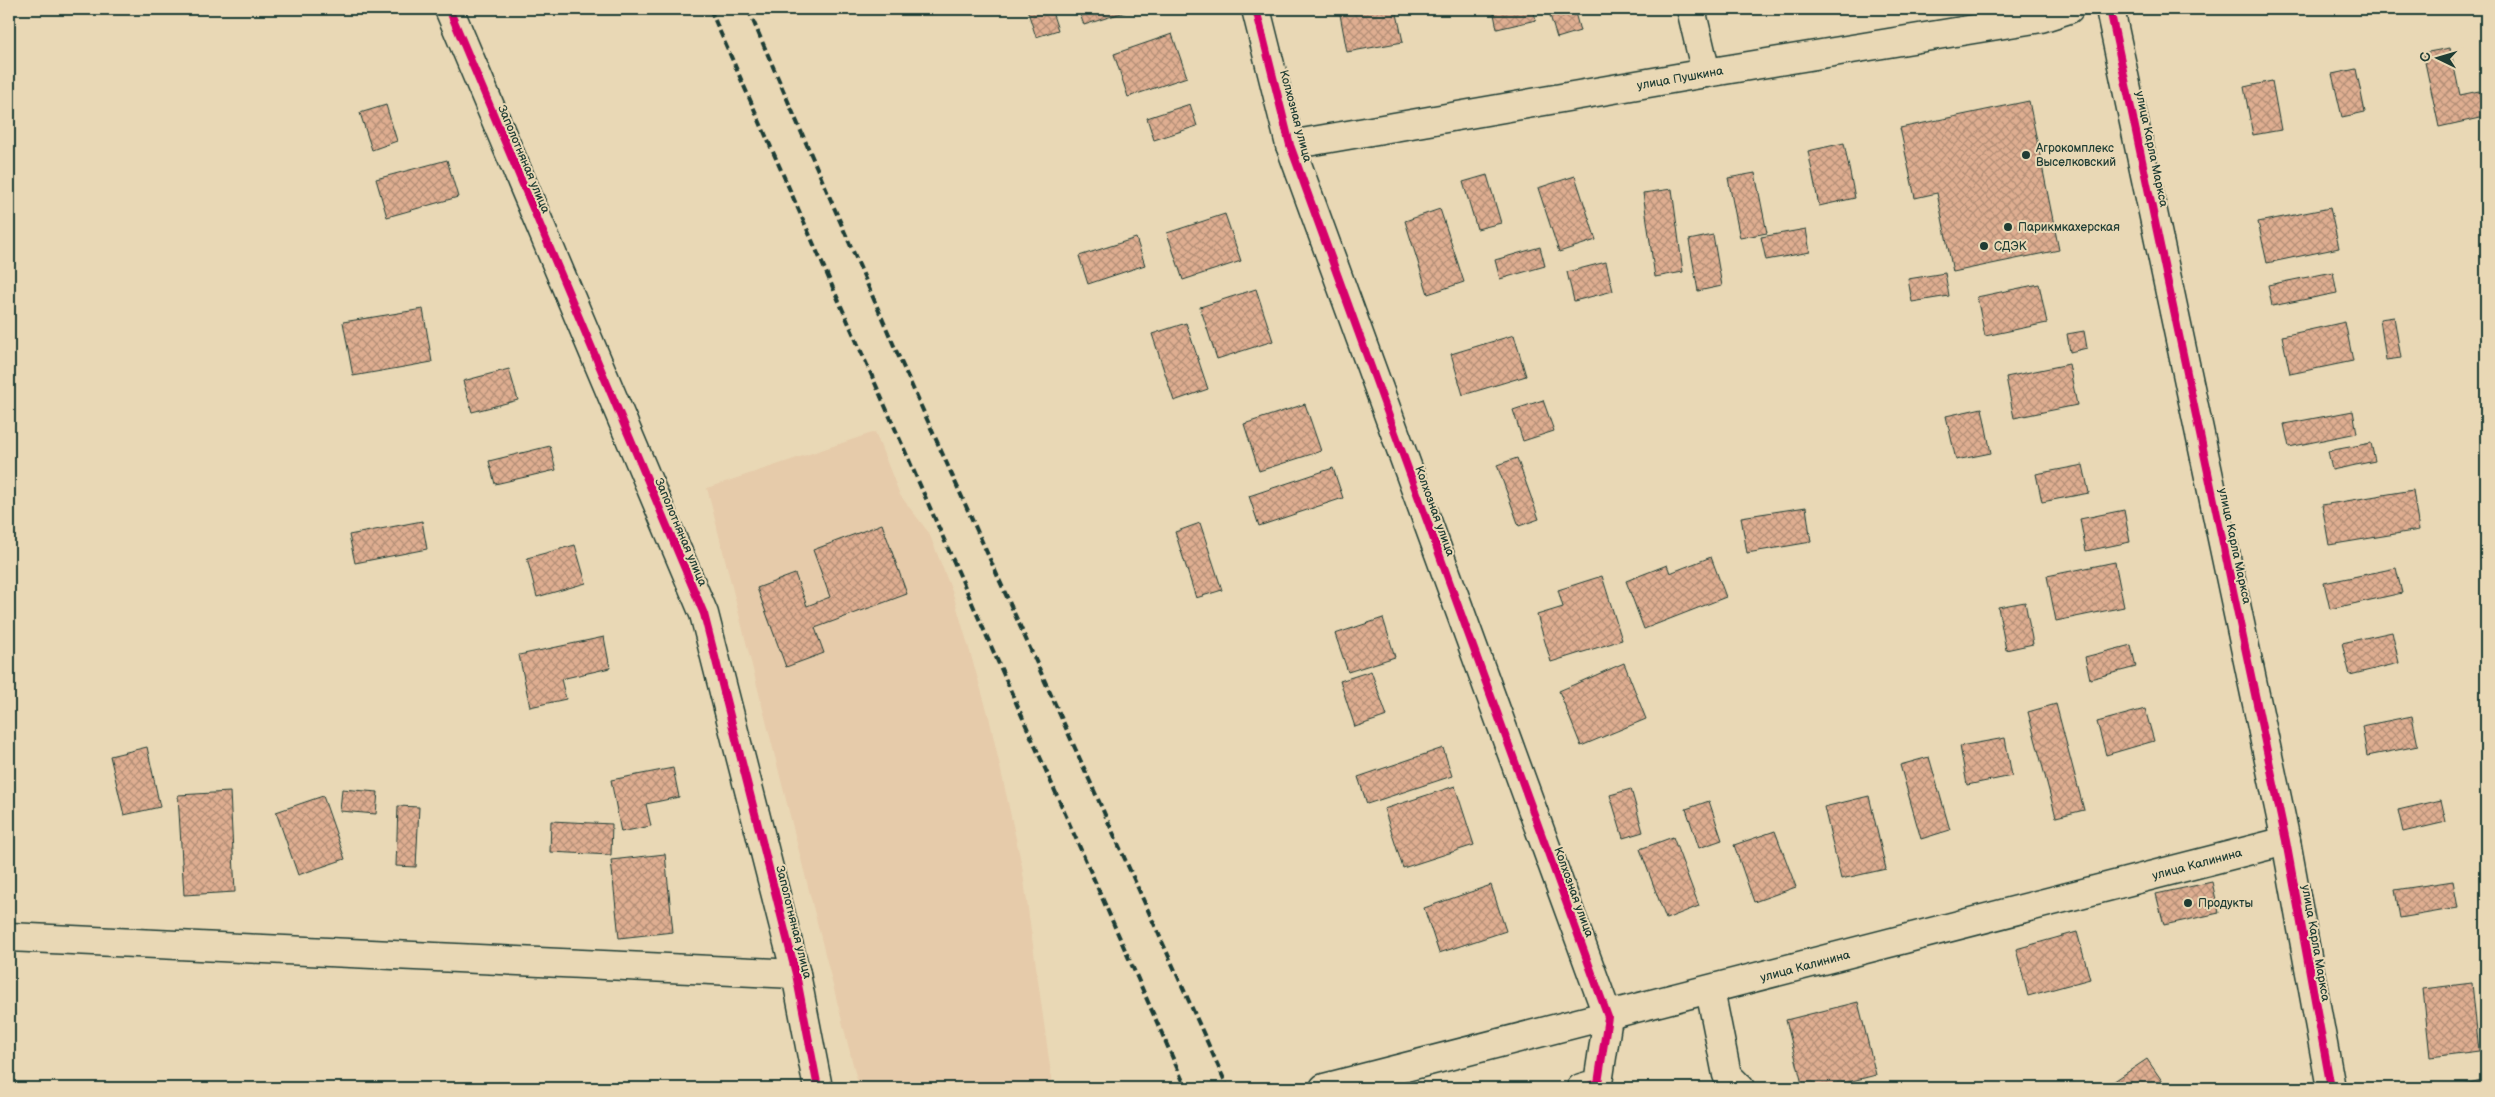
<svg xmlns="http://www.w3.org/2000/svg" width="2495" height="1097" font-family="'Balsamiq Sans',sans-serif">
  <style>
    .built { fill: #e6cbaa }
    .building { fill: url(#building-cross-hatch); stroke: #1f3d34 }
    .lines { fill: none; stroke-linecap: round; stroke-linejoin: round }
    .minor-casing { stroke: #1f3d34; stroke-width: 31 }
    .minor { stroke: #e9d8b5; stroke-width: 28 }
    .rail { stroke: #1f3d34; stroke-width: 4; stroke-dasharray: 8 4; stroke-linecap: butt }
    .cycleway-casing { stroke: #e9d8b5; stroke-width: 11 }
    .cycleway { stroke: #d6006c; stroke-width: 8 }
    .poi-dot { fill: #1f3d34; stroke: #e9d8b5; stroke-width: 2 }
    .labels { text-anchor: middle; stroke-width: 4; stroke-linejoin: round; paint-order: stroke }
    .street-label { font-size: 12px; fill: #1f3d34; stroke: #e9d8b5 }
    .poi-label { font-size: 12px; fill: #1f3d34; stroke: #e9d8b5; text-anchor: start }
  </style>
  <defs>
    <pattern id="building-cross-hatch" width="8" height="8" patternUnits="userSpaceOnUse" patternTransform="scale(1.25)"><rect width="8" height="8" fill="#dfae91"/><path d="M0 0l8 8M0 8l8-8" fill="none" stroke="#b48f77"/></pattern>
  </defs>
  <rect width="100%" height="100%" fill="#e9d8b5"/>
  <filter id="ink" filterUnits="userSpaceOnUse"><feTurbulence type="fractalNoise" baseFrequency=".02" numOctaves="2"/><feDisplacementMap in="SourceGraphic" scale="10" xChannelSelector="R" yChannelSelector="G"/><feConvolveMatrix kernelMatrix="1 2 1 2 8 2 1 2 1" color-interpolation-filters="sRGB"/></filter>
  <g filter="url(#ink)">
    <polygon class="built" points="875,432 900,495 929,533 953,594 989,717 1022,866 1053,1088 859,1088 707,488"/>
    <g class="building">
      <polygon points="1027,9 1051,9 1058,30 1036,37"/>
      <polygon points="1078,9 1134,9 1084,25"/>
      <polygon points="1339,9 1396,9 1403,42 1347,52"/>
      <polygon points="1493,9 1533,9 1536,20 1497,29"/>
      <polygon points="1548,9 1574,9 1580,31 1557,38"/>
      <polygon points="1172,34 1187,77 1128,97 1114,54"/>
      <polygon points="2450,48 2460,95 2479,91 2484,117 2439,127 2423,53"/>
      <polygon points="2356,69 2365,112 2342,117 2332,74"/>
      <polygon points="2272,81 2281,130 2253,135 2244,87"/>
      <polygon points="2029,101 2059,250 1953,272 1937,193 1915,198 1900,128"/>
      <polygon points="1190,104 1197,126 1154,140 1147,118"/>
      <polygon points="386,105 397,141 372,150 360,113"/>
      <polygon points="1844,143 1855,198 1819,206 1808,151"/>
      <polygon points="447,160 458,197 387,217 376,179"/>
      <polygon points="1755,173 1767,233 1740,238 1728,178"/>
      <polygon points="1487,175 1501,223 1477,229 1463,182"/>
      <polygon points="1575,176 1596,240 1559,252 1538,188"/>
      <polygon points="1672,189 1683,272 1655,277 1643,193"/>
      <polygon points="2330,208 2339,248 2267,263 2258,222"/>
      <polygon points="1440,209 1464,282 1428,294 1405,221"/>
      <polygon points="1225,214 1241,261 1183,280 1167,233"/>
      <polygon points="1806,229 1810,252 1766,260 1761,237"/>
      <polygon points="1713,235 1722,286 1698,291 1689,240"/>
      <polygon points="1136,238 1145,265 1088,284 1079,256"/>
      <polygon points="1540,247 1545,266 1500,279 1495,260"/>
      <polygon points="1606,262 1613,291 1574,301 1567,272"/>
      <polygon points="2333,272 2337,293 2272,306 2268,285"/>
      <polygon points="1945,273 1949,296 1912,302 1908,279"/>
      <polygon points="2039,284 2047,323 1985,336 1977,297"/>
      <polygon points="1256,289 1273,341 1217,359 1200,307"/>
      <polygon points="423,309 432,362 353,376 343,322"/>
      <polygon points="2394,317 2401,358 2386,360 2380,319"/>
      <polygon points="2345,322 2353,361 2290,374 2282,336"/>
      <polygon points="1186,323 1208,389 1174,401 1152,334"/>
      <polygon points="2084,331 2087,348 2070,352 2067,334"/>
      <polygon points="1514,335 1526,376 1463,395 1451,354"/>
      <polygon points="2069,364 2077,405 2014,418 2006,377"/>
      <polygon points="509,369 518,400 472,412 463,381"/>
      <polygon points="1543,400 1554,431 1523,441 1513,410"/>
      <polygon points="1305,404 1321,451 1259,471 1244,424"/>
      <polygon points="1982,408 1991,453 1956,460 1946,416"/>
      <polygon points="2353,411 2357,433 2289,447 2284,424"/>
      <polygon points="2371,443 2375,461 2332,470 2328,451"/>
      <polygon points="550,446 556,470 495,484 489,461"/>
      <polygon points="1517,458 1539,519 1519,526 1497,465"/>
      <polygon points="2083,465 2089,493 2042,502 2036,474"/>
      <polygon points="1333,468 1343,498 1259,526 1249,496"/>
      <polygon points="2413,490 2419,530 2329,545 2322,505"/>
      <polygon points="1806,507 1811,542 1747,553 1741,517"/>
      <polygon points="2124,510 2130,542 2086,551 2080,519"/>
      <polygon points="422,521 427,549 355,563 349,535"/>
      <polygon points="1200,523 1222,590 1196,598 1175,532"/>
      <polygon points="882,524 907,594 815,628 824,653 786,667 757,588 795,574 807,606 830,597 813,550"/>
      <polygon points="575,545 586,583 537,597 527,558"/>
      <polygon points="1711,557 1726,597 1644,629 1626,581 1667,565 1670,573"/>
      <polygon points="2115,562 2124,607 2056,621 2047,576"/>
      <polygon points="2396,568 2402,593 2330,609 2324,583"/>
      <polygon points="1602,576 1622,640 1551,662 1537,615 1563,607 1558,590"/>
      <polygon points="2025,602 2033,644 2006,650 1998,607"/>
      <polygon points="1383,618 1395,657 1348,672 1335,634"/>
      <polygon points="2392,632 2399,663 2350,675 2342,643"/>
      <polygon points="604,637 610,668 561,679 566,699 530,707 519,655"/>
      <polygon points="2131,645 2136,667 2090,679 2085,657"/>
      <polygon points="1624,663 1646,719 1581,746 1559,691"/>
      <polygon points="1371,671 1387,716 1355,727 1340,681"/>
      <polygon points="2056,704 2084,810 2056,817 2028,712"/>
      <polygon points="2145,709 2154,741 2106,755 2097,722"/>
      <polygon points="2412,716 2418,746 2367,756 2362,726"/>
      <polygon points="2005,738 2012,776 1967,785 1960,746"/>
      <polygon points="147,747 160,807 124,815 110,756"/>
      <polygon points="1443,748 1452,776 1367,804 1358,777"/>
      <polygon points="1929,757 1950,830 1921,839 1900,765"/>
      <polygon points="673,768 679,797 646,804 651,826 621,832 611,780"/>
      <polygon points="1455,786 1474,845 1403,868 1384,809"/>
      <polygon points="342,789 378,792 376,814 340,811"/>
      <polygon points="1631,789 1643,832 1623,838 1610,795"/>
      <polygon points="230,792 235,892 184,895 178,795"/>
      <polygon points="323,796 345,859 298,875 276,812"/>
      <polygon points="1869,796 1886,869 1841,879 1824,807"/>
      <polygon points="2441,800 2446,822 2403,832 2398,810"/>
      <polygon points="1709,801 1722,840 1699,848 1686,809"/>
      <polygon points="398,806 419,807 416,867 396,866"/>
      <polygon points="551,821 612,824 611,855 550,852"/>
      <polygon points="1775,831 1796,887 1754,902 1734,845"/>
      <polygon points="1673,837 1699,906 1666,919 1640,849"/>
      <polygon points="665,854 673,932 619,938 611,860"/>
      <polygon points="2453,881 2458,908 2400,918 2395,890"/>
      <polygon points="2212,882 2219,913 2164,925 2156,894"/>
      <polygon points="1491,885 1506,931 1439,953 1424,908"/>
      <polygon points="2077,932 2090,979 2028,996 2016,949"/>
      <polygon points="2472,983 2479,1051 2430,1057 2423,989"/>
      <polygon points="1858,1002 1876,1075 1824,1088 1803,1088 1786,1020"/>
      <polygon points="2147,1059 2167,1088 2104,1088"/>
      <polygon points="2481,1080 2484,1088 2450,1088"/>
    </g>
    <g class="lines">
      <g class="minor-casing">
        <g id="minor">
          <polyline points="449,9 704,614 796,974 818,1088"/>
          <polyline points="1256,9 1290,145 1608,1017 1598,1083 1581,1088"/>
          <polyline points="1691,9 1706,73"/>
          <polyline points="2110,9 2286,841 2331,1088"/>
          <polyline points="1290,145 1706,73 2041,18 2069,9"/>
          <polyline points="9,937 796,974"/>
          <polyline points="1710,990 1727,1075 1740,1088"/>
          <polyline points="1324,1088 2286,841"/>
        </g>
      </g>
      <use href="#minor" class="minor"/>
      <g class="rail">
        <polyline points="710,9 1186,1088"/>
        <polyline points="748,9 898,355 1228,1088"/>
      </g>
      <g class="cycleway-casing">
        <g id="cycleway">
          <polyline points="449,9 704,614 796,974 818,1088"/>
          <polyline points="1256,9 1290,145 1608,1017 1598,1083 1581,1088"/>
          <polyline points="2110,9 2286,841 2331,1088"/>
        </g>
      </g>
      <use href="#cycleway" class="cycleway"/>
    </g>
  </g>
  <g class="poi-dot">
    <circle cx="2026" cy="155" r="5"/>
    <circle cx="2008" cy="227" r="5"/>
    <circle cx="1984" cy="246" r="5"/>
    <circle cx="2188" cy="903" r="5"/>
  </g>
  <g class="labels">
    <g class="street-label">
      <text transform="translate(1680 78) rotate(-10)" y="4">улица Пушкина</text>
      <text transform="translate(1296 116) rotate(75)" y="4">Колхозная улица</text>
      <text transform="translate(2152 149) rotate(78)" y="4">улица Карла Маркса</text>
      <text transform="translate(524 159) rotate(67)" y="4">Заполотняная улица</text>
      <text transform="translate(1435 511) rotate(70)" y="4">Колхозная улица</text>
      <text transform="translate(681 532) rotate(67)" y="4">Заполотняная улица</text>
      <text transform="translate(2235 546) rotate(78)" y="4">улица Карла Маркса</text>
      <text transform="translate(2197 864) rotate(-15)" y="4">улица Калинина</text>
      <text transform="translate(1574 892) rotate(70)" y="4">Колхозная улица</text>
      <text transform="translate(794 922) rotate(76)" y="4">Заполотняная улица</text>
      <text transform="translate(2316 943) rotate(80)" y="4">улица Карла Маркса</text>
      <text transform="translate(1805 966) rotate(-15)" y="4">улица Калинина</text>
    </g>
    <g class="poi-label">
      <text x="2036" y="152">Агрокомплекс<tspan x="2036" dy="14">Выселковский</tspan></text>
      <text x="2018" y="231">Парикмкахерская</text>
      <text x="1994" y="250">СДЭК</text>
      <text x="2198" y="907">Продукты</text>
    </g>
  </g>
  <rect width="2495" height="1097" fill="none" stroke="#e9d8b5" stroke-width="30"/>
  <rect x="15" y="15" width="2465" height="1067" fill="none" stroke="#1f3d34" stroke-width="2" filter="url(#ink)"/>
  <g transform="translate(2438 58) rotate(275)" stroke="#e9d8b5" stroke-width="4" paint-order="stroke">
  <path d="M0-4L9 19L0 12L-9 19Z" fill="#1f3d34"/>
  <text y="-8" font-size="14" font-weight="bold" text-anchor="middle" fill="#1f3d34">С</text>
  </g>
</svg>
